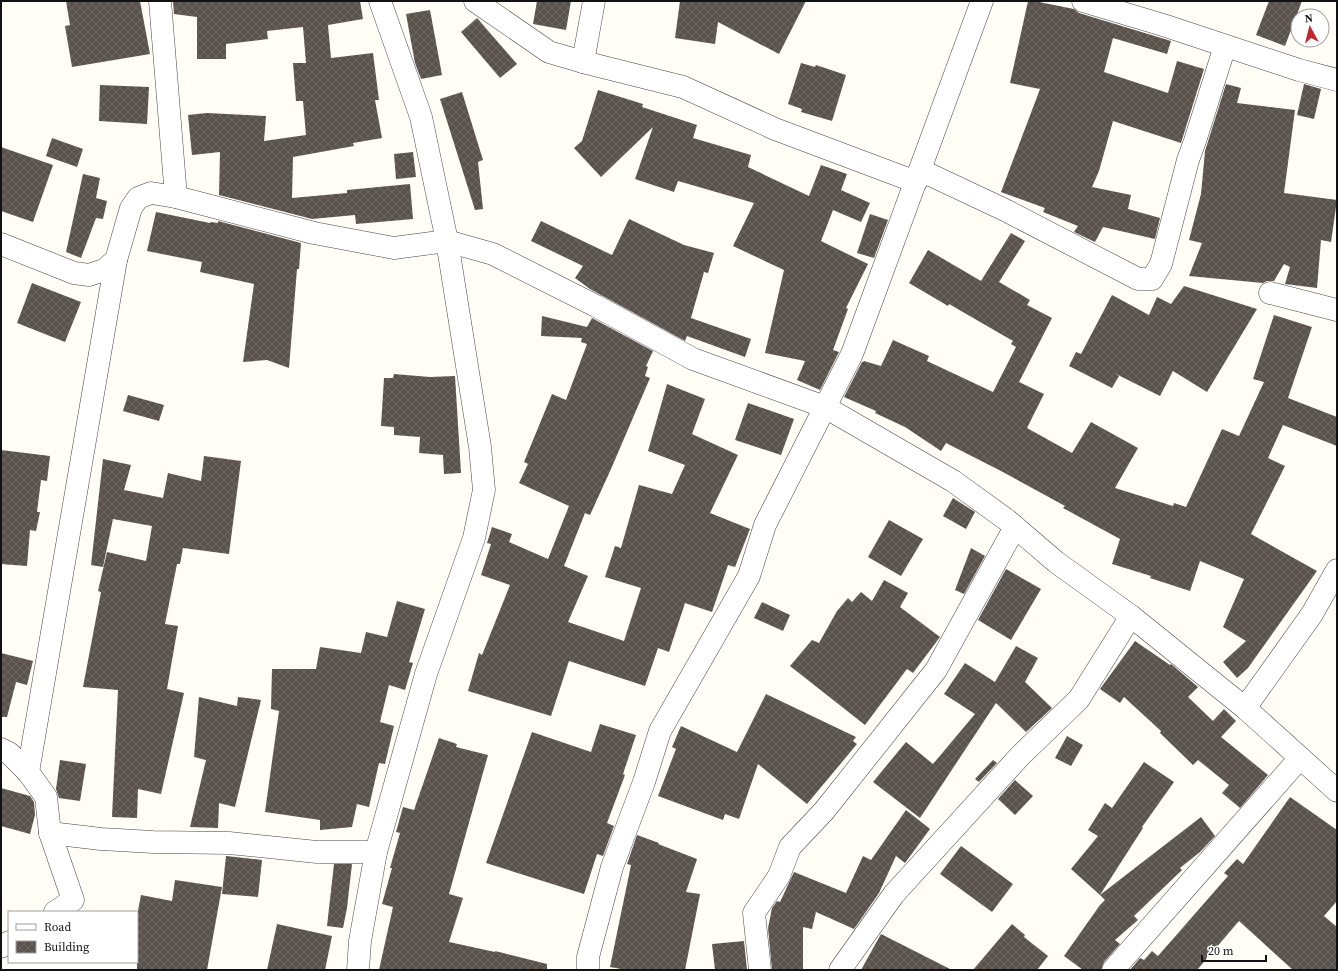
<svg xmlns="http://www.w3.org/2000/svg" width="1338" height="971" font-family="'Source Serif 4',serif">
  <style>
    .building { fill: url(#building-cross-hatch) }
    .lines { fill: none; stroke-linecap: round; stroke-linejoin: round }
    .minor-casing { stroke: #444; stroke-width: 23 }
    .minor { stroke: #fff; stroke-width: 22 }
  </style>
  <defs>
    <pattern id="building-cross-hatch" width="8" height="8" patternUnits="userSpaceOnUse"><rect width="8" height="8" fill="#5a524d"/><path d="M0 0l8 8M0 8l8-8" fill="none" stroke="#6d6662"/></pattern>
  </defs>
  <rect width="100%" height="100%" fill="#fffdf5"/>
  <g class="building">
    <polygon points="66,1 140,1 150,54 72,67 65,26 70,25"/>
    <polygon points="173,1 360,1 363,19 328,25 331,58 373,53 379,100 375,100 382,138 353,143 354,146 293,157 292,198 347,193 347,190 410,184 413,219 356,224 355,215 312,219 219,195 220,152 192,155 188,115 207,113 266,116 264,141 306,135 303,101 296,101 293,63 306,63 303,27 267,31 268,39 226,44 226,59 197,59 197,17 174,14"/>
    <polygon points="537,1 571,1 566,30 533,24"/>
    <polygon points="680,1 806,1 779,54 718,22 715,44 675,38"/>
    <polygon points="1028,1 1034,1 1074,9 1079,13 1171,41 1167,54 1113,38 1104,72 1168,93 1177,61 1204,69 1181,143 1113,121 1099,171 1092,187 1131,195 1128,209 1160,218 1155,239 1103,227 1095,242 1074,232 1078,226 1043,212 1045,208 1001,192 1040,89 1010,83"/>
    <polygon points="1269,1 1302,1 1285,46 1256,35"/>
    <polygon points="430,10 442,75 421,79 415,63 406,14"/>
    <polygon points="477,18 517,64 500,78 461,32"/>
    <polygon points="801,63 815,67 816,65 846,75 832,121 801,112 802,109 788,104"/>
    <polygon points="1226,84 1241,88 1237,103 1295,110 1284,193 1337,200 1331,242 1321,240 1317,288 1285,284 1290,267 1284,264 1274,281 1267,281 1263,283 1189,276 1202,243 1189,240 1201,194 1205,151"/>
    <polygon points="1304,84 1321,89 1314,119 1297,115"/>
    <polygon points="100,85 149,87 147,124 99,121"/>
    <polygon points="598,90 643,104 642,107 697,125 693,138 751,155 748,167 809,196 821,165 847,174 841,190 870,203 861,222 833,210 821,241 868,264 846,308 848,309 833,350 839,352 820,390 797,380 805,361 765,353 784,270 733,246 754,203 678,181 674,192 635,179 653,127 601,177 574,148 582,141"/>
    <polygon points="462,92 483,160 478,162 483,209 475,210 440,99"/>
    <polygon points="52,138 83,149 77,167 46,156"/>
    <polygon points="1,147 53,165 33,222 1,211"/>
    <polygon points="413,152 416,177 396,179 394,154"/>
    <polygon points="83,174 100,178 96,198 107,201 103,219 96,218 81,258 66,252"/>
    <polygon points="156,212 210,223 211,222 218,223 218,221 301,243 299,269 297,269 289,368 267,360 243,362 254,284 200,272 202,262 147,251"/>
    <polygon points="870,214 888,220 874,258 857,253"/>
    <polygon points="629,219 684,245 714,253 708,273 704,272 691,318 751,339 745,357 687,336 685,341 590,289 575,278 583,266 531,241 541,221 612,255"/>
    <polygon points="1011,233 1025,241 999,282 1030,300 1027,305 1052,318 1019,382 1044,394 1027,428 1072,453 1091,422 1138,448 1115,488 1173,506 1174,503 1186,507 1222,429 1239,436 1264,382 1253,379 1274,315 1312,327 1288,398 1337,417 1337,446 1283,425 1268,458 1285,466 1251,534 1317,571 1248,668 1237,678 1223,662 1246,641 1223,627 1244,579 1200,561 1190,591 1150,578 1151,576 1112,564 1120,539 1063,508 1065,506 1001,471 946,443 941,451 905,427 875,413 876,411 844,397 862,362 863,362 864,361 881,366 893,340 929,356 927,361 993,392 1016,347 1011,344 1013,341 949,304 948,306 909,283 928,250 981,281"/>
    <polygon points="32,283 81,302 65,342 17,323"/>
    <polygon points="1184,286 1257,309 1207,392 1173,371 1160,396 1114,373 1119,376 1112,388 1069,366 1076,352 1081,354 1112,295 1149,315 1157,297 1171,304"/>
    <polygon points="542,316 587,327 592,318 653,351 646,366 648,367 645,376 650,378 611,469 590,515 585,513 564,566 588,576 568,622 624,641 641,588 605,577 615,546 621,548 639,485 672,494 685,465 648,451 667,384 705,399 692,434 738,455 710,513 750,529 735,567 728,565 712,612 685,603 669,652 658,648 645,686 569,661 551,716 468,691 479,653 482,655 510,585 481,575 491,544 487,543 492,527 512,534 509,542 548,559 569,506 519,483 528,464 524,462 552,394 566,400 587,344 581,342 582,338 541,336"/>
    <polygon points="394,374 430,377 455,376 461,473 444,474 443,455 419,453 420,437 394,435 394,427 381,426 384,378 393,378"/>
    <polygon points="128,395 164,405 159,421 123,411"/>
    <polygon points="748,403 794,419 781,455 735,440"/>
    <polygon points="1,450 50,456 47,481 41,480 37,512 40,512 36,531 30,530 27,566 1,564"/>
    <polygon points="204,456 241,461 229,554 183,548 180,564 177,564 165,624 178,626 167,689 184,693 161,794 138,789 137,818 112,817 118,690 83,687 101,592 98,591 107,552 146,561 152,526 113,519 103,567 91,565 103,459 131,465 124,490 163,498 168,473 201,481"/>
    <polygon points="953,498 975,512 966,529 943,516"/>
    <polygon points="889,520 923,539 901,576 868,557"/>
    <polygon points="971,548 985,556 964,594 955,590"/>
    <polygon points="1006,569 1041,589 1011,640 978,620"/>
    <polygon points="884,580 908,593 900,607 940,637 913,673 907,669 865,725 790,666 812,640 819,643 837,611 848,598 852,602 861,592 872,601"/>
    <polygon points="397,601 425,609 409,662 413,663 405,690 389,685 380,722 394,726 385,764 379,763 369,807 357,804 352,827 320,830 320,820 265,812 279,711 271,709 272,669 316,669 320,647 361,653 366,632 387,637"/>
    <polygon points="762,602 790,615 783,631 754,618"/>
    <polygon points="1135,641 1170,665 1171,664 1198,687 1188,697 1213,721 1224,709 1236,721 1221,737 1268,775 1240,808 1222,793 1229,785 1198,760 1193,765 1160,733 1161,731 1124,697 1120,703 1100,689"/>
    <polygon points="1016,646 1038,658 1025,682 1052,708 1026,732 996,703 920,818 873,782 906,742 933,764 975,714 944,694 965,663 995,682"/>
    <polygon points="1,653 33,661 27,685 16,682 7,717 1,717"/>
    <polygon points="766,694 856,737 853,741 857,744 807,804 758,764 739,819 725,814 723,820 658,796 676,749 672,747 681,726 737,752"/>
    <polygon points="199,697 237,706 238,697 261,700 235,807 219,803 218,828 190,827 206,760 194,757"/>
    <polygon points="600,724 636,735 623,774 625,775 607,823 614,826 603,856 597,854 584,894 486,863 532,732 591,752"/>
    <polygon points="1067,736 1083,745 1071,766 1055,758"/>
    <polygon points="439,738 457,744 456,747 488,755 449,894 463,898 449,942 495,952 495,951 547,964 547,970 379,970 393,907 382,904 392,868 390,868 400,833 396,832 403,807 414,810"/>
    <polygon points="60,760 86,764 80,801 59,798 56,789"/>
    <polygon points="993,760 997,763 979,782 975,779"/>
    <polygon points="1144,762 1174,782 1142,827 1143,828 1100,895 1071,869 1098,836 1088,830 1105,803 1112,808"/>
    <polygon points="1015,780 1033,796 1015,815 998,799"/>
    <polygon points="1,788 30,796 34,802 35,815 30,834 1,826"/>
    <polygon points="1290,797 1337,830 1337,901 1324,916 1337,927 1337,970 1293,970 1239,921 1197,970 1130,970 1140,958 1144,960 1152,951 1158,956 1228,876 1224,873 1237,859 1243,864"/>
    <polygon points="906,810 930,829 905,863 896,856 879,893 854,929 816,912 812,929 803,927 803,970 772,970 768,928 772,908 777,901 780,902 794,872 846,893 863,856 871,860"/>
    <polygon points="1201,817 1215,836 1200,852 1180,868 1182,870 1134,916 1138,920 1115,940 1120,944 1104,962 1101,970 1083,970 1064,956 1100,905 1105,900 1100,895"/>
    <polygon points="637,835 659,843 658,844 697,859 686,892 700,894 685,970 627,970 610,967 631,865 627,864"/>
    <polygon points="961,846 1013,884 992,912 940,874"/>
    <polygon points="226,856 262,860 258,897 222,894"/>
    <polygon points="334,864 352,864 347,908 343,928 327,926"/>
    <polygon points="175,880 222,887 207,970 137,970 137,916 141,895 172,901"/>
    <polygon points="277,924 332,936 325,970 267,970"/>
    <polygon points="1012,924 1025,935 1024,937 1048,956 1037,970 973,970"/>
    <polygon points="881,934 952,970 861,970"/>
    <polygon points="744,941 747,970 715,970 712,944"/>
  </g>
  <g class="lines">
    <g class="minor-casing">
      <g id="minor">
        <polyline points="160,1 176,197"/>
        <polyline points="475,1 549,52 583,62 683,87 775,129 916,182"/>
        <polyline points="1083,1 1163,25 1299,70 1337,80"/>
        <polyline points="583,62 594,1"/>
        <polyline points="920,170 1005,210 1138,279 1152,279 1161,264 1188,160 1195,141 1225,46"/>
        <polyline points="1,244 74,273 89,275 104,270 116,260 131,208 138,198 151,193 176,197 314,233 394,248 447,241 493,254 596,306 693,359 825,407 953,481 1007,520 1056,562 1131,616 1245,708 1337,791"/>
        <polyline points="1270,293 1337,310"/>
        <polyline points="1245,708 1312,614 1337,570"/>
        <polyline points="1,749 9,753 28,772 46,797 50,833 73,900 55,912"/>
        <polyline points="28,772 116,260"/>
        <polyline points="50,833 101,839 153,842 229,843 317,852 376,852"/>
        <polyline points="1,947 9,942"/>
        <polyline points="358,970 360,941 376,852 426,674 474,538 484,490 480,447 447,241 421,117 380,1"/>
        <polyline points="588,970 588,957 612,867 644,782 660,731 749,576 765,525 852,354 982,1"/>
        <polyline points="760,970 754,913 779,876 790,847 824,811 936,670 1015,527"/>
        <polyline points="840,970 894,894 1020,756 1079,699 1131,616"/>
        <polyline points="1113,970 1300,758"/>
      </g>
    </g>
    <use href="#minor" class="minor"/>
  </g>
  <rect width="1338" height="971" fill="none" stroke="#111111" stroke-width="4"/>
  <rect x="8" y="911" width="130" height="52" fill="#ffffff" stroke="#a0a0a0"/>
  <rect x="16" y="924" width="20" height="6" fill="#ffffff" stroke="#a0a0a0"/>
  <text x="44" y="931" font-size="12" fill="#111111">Road</text>
  <rect x="16" y="941" width="20" height="12" fill="url(#building-cross-hatch)" stroke="#a0a0a0"/>
  <text x="44" y="951" font-size="12" fill="#111111">Building</text>
  <g transform="translate(1310 28) rotate(353)"><circle r="19" fill="#ffffff" stroke="#a0a0a0"/>
  <path d="M0-3L7 15L0 10L-7 15Z" fill="#c4262e"/>
  <text y="-6" font-size="11" font-weight="bold" text-anchor="middle" fill="#111111">N</text>
  </g>
  <path d="M1202 955v6h64v-6" fill="none" stroke="#111111" stroke-width="2"/>
  <text x="1208" y="955" font-size="12" fill="#111111" stroke="#ffffff" stroke-width="3" paint-order="stroke">20 m</text>
</svg>
